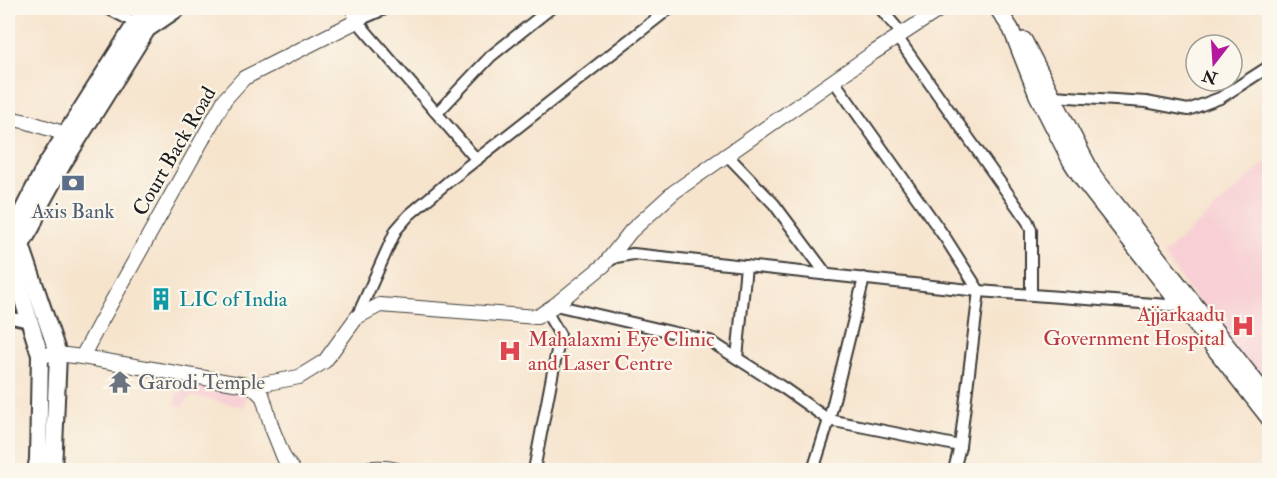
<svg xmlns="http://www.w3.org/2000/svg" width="1277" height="478" font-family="'IM FELL Double Pica',serif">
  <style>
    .built { fill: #f7cfd4 }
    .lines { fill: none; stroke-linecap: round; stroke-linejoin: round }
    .minor-casing { stroke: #3d3a37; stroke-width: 14 }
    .tertiary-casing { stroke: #3d3a37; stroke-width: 16 }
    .secondary-casing { stroke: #3d3a37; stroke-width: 18 }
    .primary-casing { stroke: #3d3a37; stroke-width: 20 }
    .minor { stroke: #fff; stroke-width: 10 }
    .tertiary { stroke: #fff; stroke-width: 14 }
    .secondary { stroke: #fff; stroke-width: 15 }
    .primary { stroke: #fff; stroke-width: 16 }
    .labels { text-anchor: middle; stroke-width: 4.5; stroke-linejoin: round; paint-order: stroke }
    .street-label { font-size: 21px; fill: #1c1c1c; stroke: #fbf7ec }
    .service-label { font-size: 21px; fill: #4e5e75; stroke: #fbf7ec }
    .culture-label { font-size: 21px; fill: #0d838f; stroke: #fbf7ec; text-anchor: start }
    .health-label { font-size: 21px; fill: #be3a42; stroke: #fbf7ec; text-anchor: end }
    .worship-label { font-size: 21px; fill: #5b616d; stroke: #fbf7ec; text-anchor: start }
  </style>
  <rect width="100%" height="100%" fill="#fbf7ec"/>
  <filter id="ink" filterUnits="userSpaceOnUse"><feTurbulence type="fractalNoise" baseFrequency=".0167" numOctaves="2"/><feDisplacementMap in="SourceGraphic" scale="12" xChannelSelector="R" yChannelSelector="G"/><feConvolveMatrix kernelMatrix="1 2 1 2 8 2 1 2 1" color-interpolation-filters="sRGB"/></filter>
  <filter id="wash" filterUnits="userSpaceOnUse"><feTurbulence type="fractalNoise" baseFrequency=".008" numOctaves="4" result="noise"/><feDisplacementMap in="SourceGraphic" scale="24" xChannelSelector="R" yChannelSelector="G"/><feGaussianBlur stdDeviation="1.35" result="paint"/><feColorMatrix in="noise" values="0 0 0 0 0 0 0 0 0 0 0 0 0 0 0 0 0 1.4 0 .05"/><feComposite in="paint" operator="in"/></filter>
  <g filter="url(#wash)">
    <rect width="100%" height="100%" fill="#f6e4cd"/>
    <g class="built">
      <polygon points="1269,160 1269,397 1163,255"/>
      <polygon points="181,381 247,392 244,407 191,396 182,407 175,404"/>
    </g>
  </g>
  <g filter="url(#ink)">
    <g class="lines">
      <g class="minor-casing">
        <g id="minor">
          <polyline points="107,8 136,23"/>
          <polyline points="387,8 357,21 477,160"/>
          <polyline points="880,8 902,34"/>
          <polyline points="897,37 1028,222 1031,230 1031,294"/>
          <polyline points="834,81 946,239 979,291 960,446 954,470"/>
          <polyline points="1053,96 1146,102 1188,110 1220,98 1270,66"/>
          <polyline points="437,113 491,56 551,8"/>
          <polyline points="727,155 774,204 827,275"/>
          <polyline points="609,261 616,257 633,254 979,291 1181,306 1183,305"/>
          <polyline points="555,305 710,341 785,389 829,420 960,446"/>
          <polyline points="8,317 30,322"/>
          <polyline points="357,317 396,230 409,215 449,181 670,8"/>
          <polyline points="737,358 746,266"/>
          <polyline points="534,470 560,335 546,311"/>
          <polyline points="813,470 829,420 864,278"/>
        </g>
      </g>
      <g class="tertiary-casing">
        <g id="tertiary">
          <polyline points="8,118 28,122 66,134"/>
          <polyline points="40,355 58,354 82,357 252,386 299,377 325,361 357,317 380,305 537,317 555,305 604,265 631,231 674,192 873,53 942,8"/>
          <polyline points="82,357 100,323 225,99 244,78 357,21 353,8"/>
          <polyline points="252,386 263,397 272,428 284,458 293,470"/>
          <path d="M361 470C373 467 385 467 397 470"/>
        </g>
      </g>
      <g class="secondary-casing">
        <g id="secondary">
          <polyline points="997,8 1011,29 1037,95 1071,162 1084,182 1270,420"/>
          <polyline points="1024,40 1083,155 1094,176 1270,400"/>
        </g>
      </g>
      <g class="primary-casing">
        <g id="primary">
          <polyline points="36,470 38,460 40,355 14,271 8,240 45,167 69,129 138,20 156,8"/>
          <polyline points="53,470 58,354 21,245 32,226 41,203 63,163 147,29 178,8"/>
        </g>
      </g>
      <use href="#minor" class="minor"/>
      <use href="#tertiary" class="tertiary"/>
      <use href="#secondary" class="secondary"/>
      <use href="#primary" class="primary"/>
    </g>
  </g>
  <defs>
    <g id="bank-bare" transform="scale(1.8)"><path d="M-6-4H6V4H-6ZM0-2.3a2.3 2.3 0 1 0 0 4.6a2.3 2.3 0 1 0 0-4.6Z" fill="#5c6f8a" stroke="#fbf7ec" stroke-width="2.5" paint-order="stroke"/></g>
    <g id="building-bare" transform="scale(1.8)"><path d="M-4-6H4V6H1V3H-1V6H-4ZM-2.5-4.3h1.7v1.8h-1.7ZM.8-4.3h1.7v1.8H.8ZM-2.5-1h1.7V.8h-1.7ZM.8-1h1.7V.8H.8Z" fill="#0f9aa8" stroke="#fbf7ec" stroke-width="2.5" paint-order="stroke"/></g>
    <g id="hospital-bare" transform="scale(1.8)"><path d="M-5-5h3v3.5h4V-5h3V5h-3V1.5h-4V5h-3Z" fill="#e0444e" stroke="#fbf7ec" stroke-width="2.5" paint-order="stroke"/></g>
    <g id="temple-bare" transform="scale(1.8)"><path d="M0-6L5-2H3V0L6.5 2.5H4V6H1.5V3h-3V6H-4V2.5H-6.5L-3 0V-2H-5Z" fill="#6b7280" stroke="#fbf7ec" stroke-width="2.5" paint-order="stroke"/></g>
  </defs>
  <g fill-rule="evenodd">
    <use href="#bank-bare" x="73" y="183"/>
    <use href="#building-bare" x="161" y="299"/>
    <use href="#hospital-bare" x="1243" y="326"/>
    <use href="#hospital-bare" x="510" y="351"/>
    <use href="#temple-bare" x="120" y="382"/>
  </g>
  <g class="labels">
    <g class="street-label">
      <text transform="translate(174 151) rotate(-60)" y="7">Court Back Road</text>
    </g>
    <g class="service-label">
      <text x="73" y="218">Axis Bank</text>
    </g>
    <g class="culture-label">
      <text x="179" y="306">LIC of India</text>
    </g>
    <g class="health-label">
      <text x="1225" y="321">Ajjarkaadu<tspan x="1225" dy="24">Government Hospital</tspan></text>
      <text x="528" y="346" text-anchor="start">Mahalaxmi Eye Clinic<tspan x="528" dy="24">and Laser Centre</tspan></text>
    </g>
    <g class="worship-label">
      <text x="138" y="389">Garodi Temple</text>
    </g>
  </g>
  <rect width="1277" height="478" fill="none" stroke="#fbf7ec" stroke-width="30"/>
  <g transform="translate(1214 63) rotate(197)"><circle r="28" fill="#fbf7ec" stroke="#a29f99" stroke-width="1.5"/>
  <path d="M0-4.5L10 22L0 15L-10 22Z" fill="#b5179e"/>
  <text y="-9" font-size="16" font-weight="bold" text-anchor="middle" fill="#1c1c1c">N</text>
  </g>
</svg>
